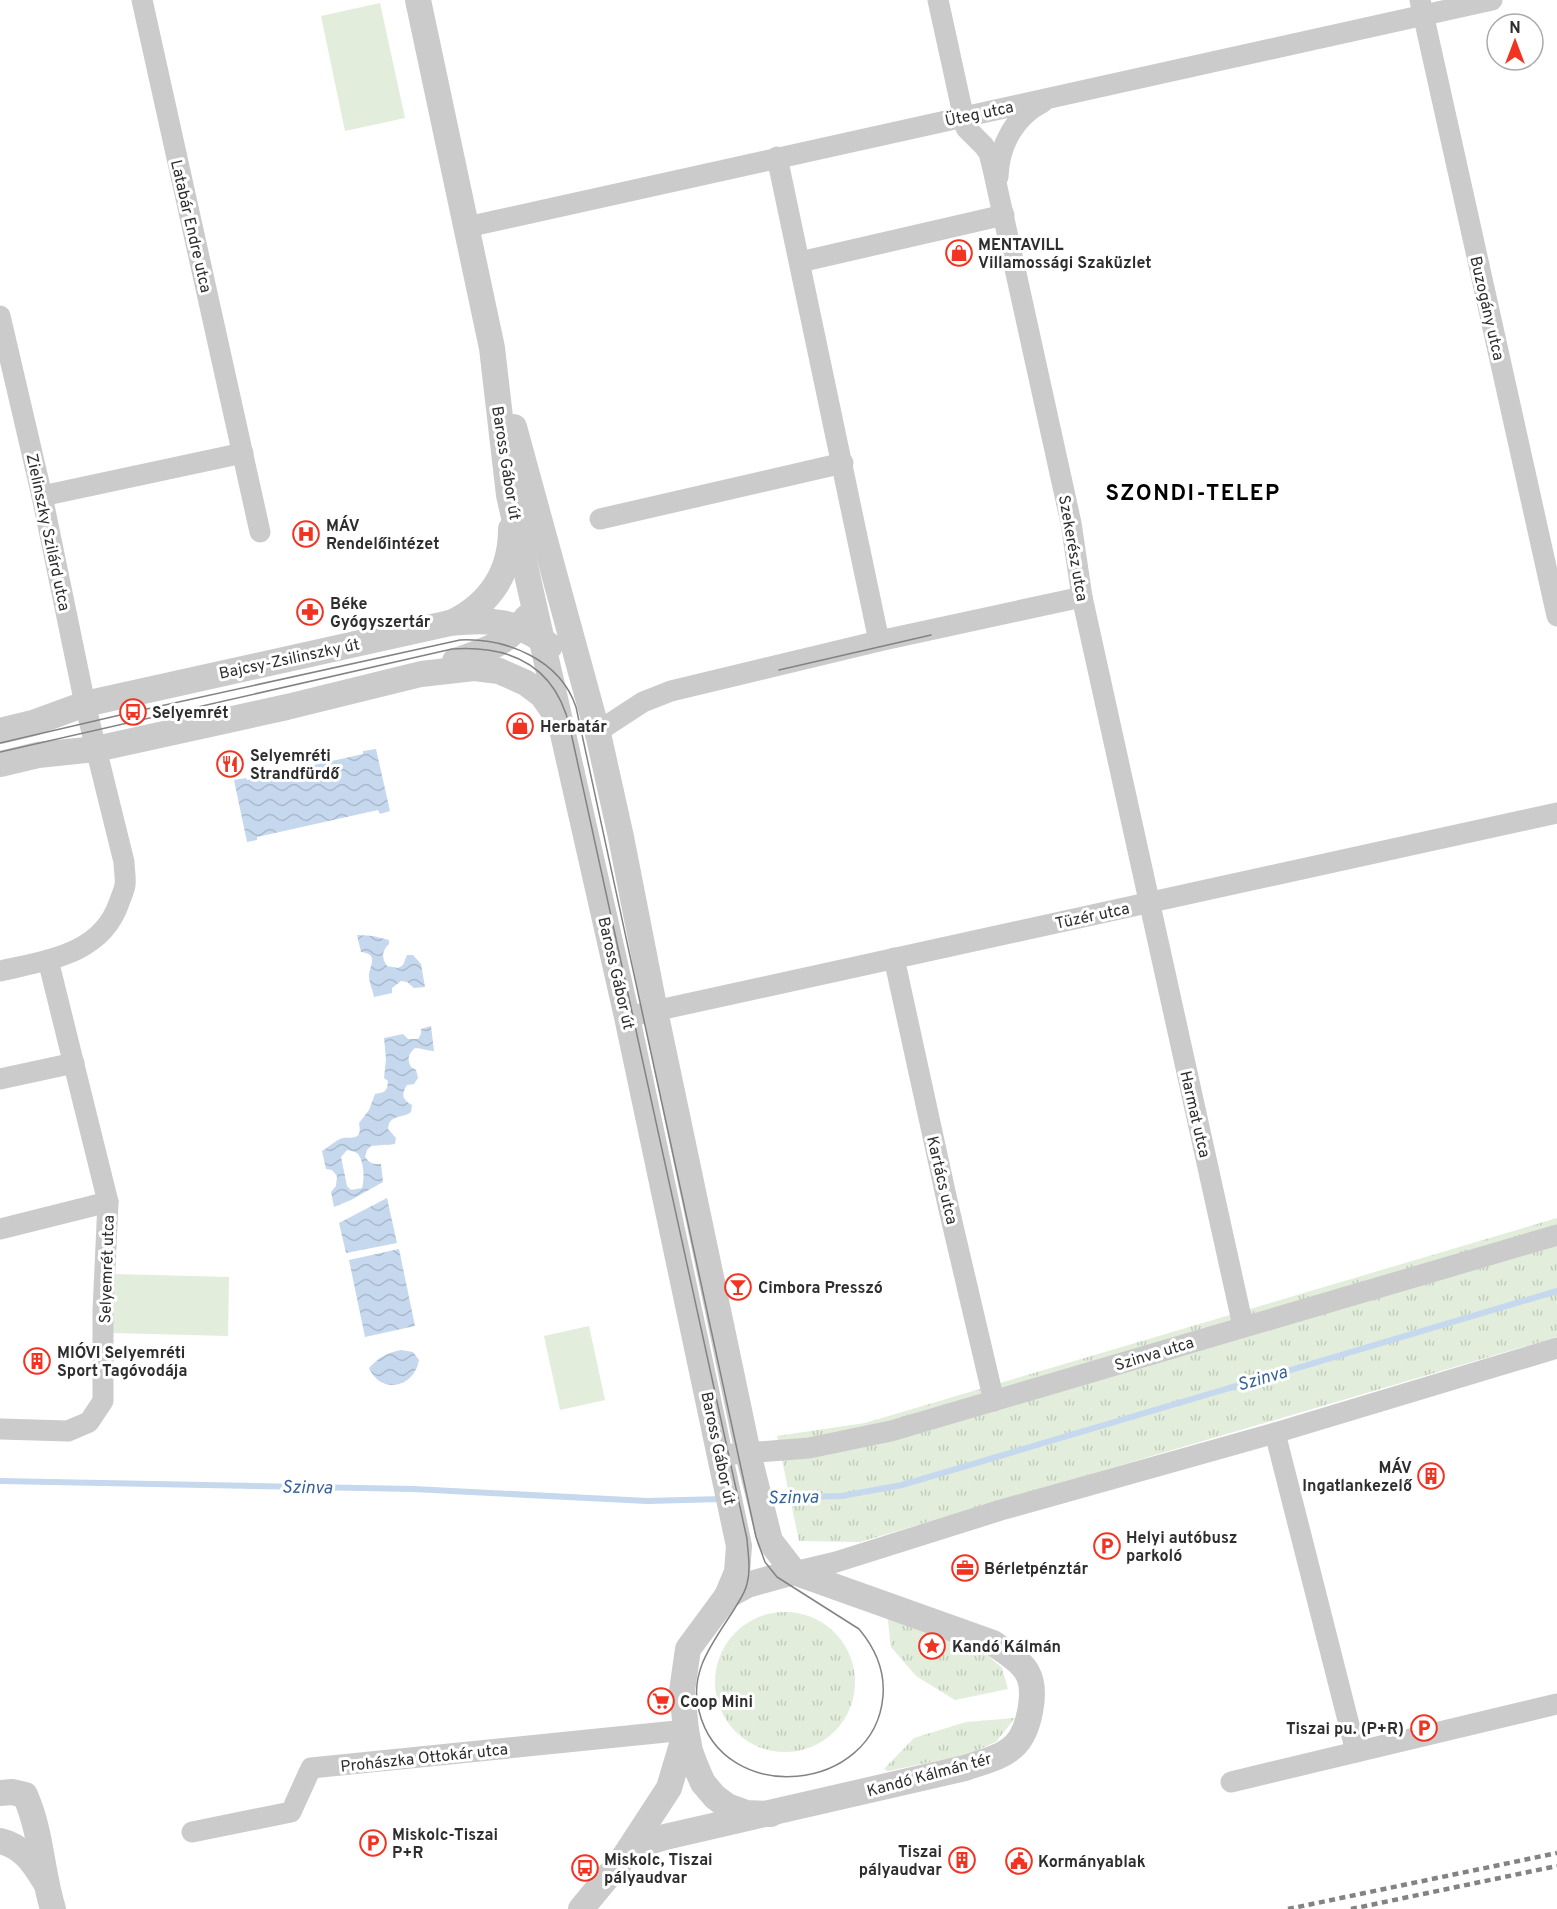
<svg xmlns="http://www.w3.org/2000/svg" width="1557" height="1909" font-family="Overpass,sans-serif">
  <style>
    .grass { fill: url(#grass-tufts) }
    .pitch { fill: #e2eddb }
    .water { fill: url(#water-waves); fill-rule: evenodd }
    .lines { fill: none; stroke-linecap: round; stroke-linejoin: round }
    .stream { stroke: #c5d8ee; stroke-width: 6 }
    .minor { stroke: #cbcbcb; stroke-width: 21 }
    .tertiary { stroke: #cbcbcb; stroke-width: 26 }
    .tram { stroke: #838383; stroke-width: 1.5 }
    .rail { stroke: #838383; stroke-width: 4.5; stroke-dasharray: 6 4.5; stroke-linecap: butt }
    .labels { text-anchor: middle; stroke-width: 6; stroke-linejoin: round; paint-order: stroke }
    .street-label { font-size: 16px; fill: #2e2e2e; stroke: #fff }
    .poi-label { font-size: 16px; font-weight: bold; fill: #2e2e2e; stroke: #fff; text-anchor: start }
    .water-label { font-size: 18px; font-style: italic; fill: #366297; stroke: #fff }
    .district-label { font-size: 22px; font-weight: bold; letter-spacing: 1.5px; fill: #000; stroke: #fff }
  </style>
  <defs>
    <pattern id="grass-tufts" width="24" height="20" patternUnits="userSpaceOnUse" patternTransform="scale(1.5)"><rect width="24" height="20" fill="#e2eddb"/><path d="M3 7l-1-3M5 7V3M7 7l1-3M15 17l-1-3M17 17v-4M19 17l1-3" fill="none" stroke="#c2ccbc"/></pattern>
    <pattern id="water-waves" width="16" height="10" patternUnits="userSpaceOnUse" patternTransform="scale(1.5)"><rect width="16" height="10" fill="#c5d8ee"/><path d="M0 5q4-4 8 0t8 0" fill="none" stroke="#aabacc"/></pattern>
  </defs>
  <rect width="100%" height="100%" fill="#fff"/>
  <g class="grass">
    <polygon points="1557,1218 1557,1337 860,1542 799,1541 777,1436 865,1423"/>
    <circle cx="785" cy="1682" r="70"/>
    <polygon points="887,1613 982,1650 1002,1668 1008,1689 955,1700 916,1676 891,1647"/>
    <polygon points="1015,1718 996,1742 966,1755 888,1771 884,1769 914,1738 966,1722"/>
  </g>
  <g class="pitch">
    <polygon points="380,3 405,118 345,131 321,16"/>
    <polygon points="115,1274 229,1277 228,1336 113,1333"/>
    <polygon points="589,1326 605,1400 560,1410 544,1336"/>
  </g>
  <g class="water">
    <polygon points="376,749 390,811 380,814 378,810 257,837 257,840 247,842 234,780 246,778 247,780 363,754 363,751"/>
    <path d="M357 935 373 936 389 940V944C382 951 381 957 387 966L398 968 403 965 407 955H413L421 964 425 987 414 988 407 982 401 981 392 988V993L374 997C373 991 369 982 369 976 369 967 380 954 361 952Z"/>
    <path d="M431 1026 434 1051C427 1051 422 1048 415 1048 408 1054 407 1059 411 1067L416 1070 418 1078 414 1084 407 1085C401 1094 402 1100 412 1105L411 1112C402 1119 389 1114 388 1129L396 1138 395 1144 371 1146 367 1150 365 1157C370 1164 373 1164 381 1164L383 1182 351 1200 334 1207 331 1192 336 1186 337 1176 332 1170 326 1169 322 1151C328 1148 337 1139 343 1138 355 1137 362 1140 359 1123L369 1110 375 1094 384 1092 387 1088 388 1081 384 1078 386 1059 384 1038 403 1034 408 1039H418L421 1034V1029ZM347 1150C351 1151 353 1151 357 1153 364 1159 365 1180 362 1188L351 1190 347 1186 341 1157Z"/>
    <polygon points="387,1198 397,1243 346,1253 339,1223"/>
    <polygon points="399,1249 415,1326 365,1337 349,1260"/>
    <path d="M401 1350 413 1352 419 1360C414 1388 381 1395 369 1368 379 1357 387 1353 401 1350Z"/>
  </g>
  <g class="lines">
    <g class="stream">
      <polyline points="0,1481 413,1489 647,1501 722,1499"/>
      <polyline points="765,1498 842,1496 902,1485 1557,1291"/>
    </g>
    <g class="minor">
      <polyline points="142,0 260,532"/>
      <polyline points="938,0 966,128 984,146 989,153 993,169 1071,523 1082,597 1243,1326"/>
      <polyline points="1420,0 1557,616"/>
      <polyline points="777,157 879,641"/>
      <path d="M998 177C999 145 1015 116 1043 102"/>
      <polyline points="467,227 1492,0"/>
      <polyline points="800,262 1004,215"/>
      <path d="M0 316 42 496 85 704 124 862C124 869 126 878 125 885 124 891 121 897 119 903 101 955 47 960 0 971"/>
      <polyline points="42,496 243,453"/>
      <polyline points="600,519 843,463"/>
      <polyline points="597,732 643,702 671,691 879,641 1082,597"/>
      <polyline points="894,958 948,1205 994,1401"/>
      <polyline points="627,1017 1557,813"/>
      <polyline points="0,1079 74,1063"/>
      <polyline points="0,1229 108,1202"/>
      <polyline points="0,1429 68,1431 89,1422 103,1401 103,1311 108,1202 48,960"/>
      <polyline points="1275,1433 1356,1752 1557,1704"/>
      <polyline points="733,1454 809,1448 891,1431 1557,1235"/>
      <polyline points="794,1572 836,1562 1001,1510 1275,1433 1557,1348"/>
      <polyline points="1231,1782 1356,1752"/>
      <polyline points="192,1832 291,1812 311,1768 686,1730"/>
    </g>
    <g class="tertiary">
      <polyline points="418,0 492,348 509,495 627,1017 739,1546 737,1572 727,1596 688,1649 682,1691 686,1730 690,1751 696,1767 703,1783 715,1797 727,1806 746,1813 771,1814"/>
      <polyline points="514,427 599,738 621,837 655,1011 748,1453 770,1541 794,1572"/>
      <path d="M453 622C491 603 511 572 511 529"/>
      <path d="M455 661C485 651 507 644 527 617"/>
      <path d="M0 731 33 723 85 704 450 623C490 619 518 620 550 646"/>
      <polyline points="0,764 38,755 96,749 287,707 421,674 474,668 499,671 526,683 542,695 556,715"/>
      <path d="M0 1793 12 1792 25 1795C42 1834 41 1870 53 1909"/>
      <path d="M0 1841C22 1846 33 1862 44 1880"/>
      <path d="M624 1857 652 1841 665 1837 965 1768C982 1762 1003 1758 1016 1744 1029 1730 1037 1692 1028 1674 1022 1661 1004 1651 993 1643L794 1572 747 1585 727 1596"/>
      <polyline points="581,1909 624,1857 669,1788 686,1731"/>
    </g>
    <g class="tram">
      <polyline points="779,670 931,635"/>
      <path d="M0 743 133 712 460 640C506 638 560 659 576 707L756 1537 765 1562 777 1577 859 1629C875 1648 885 1671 883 1696 875 1793 723 1808 699 1711 688 1671 715 1640 735 1608 739 1601 745 1593 747 1584 751 1569 748 1554 747 1539L570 728C556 667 512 645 452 649L0 752"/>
    </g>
    <g class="rail">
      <polyline points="1288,1909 1557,1853"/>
      <polyline points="1351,1909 1557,1866"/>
    </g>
  </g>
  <defs>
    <g id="shop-ring" transform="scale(1.35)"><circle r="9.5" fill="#fff" stroke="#f33322" stroke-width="1.5"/><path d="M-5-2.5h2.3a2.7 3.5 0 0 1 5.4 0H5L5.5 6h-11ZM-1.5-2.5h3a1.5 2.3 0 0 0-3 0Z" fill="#f33322"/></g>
    <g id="hospital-ring" transform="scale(1.35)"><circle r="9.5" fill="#fff" stroke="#f33322" stroke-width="1.5"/><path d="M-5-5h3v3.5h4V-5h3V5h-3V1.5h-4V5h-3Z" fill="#f33322"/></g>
    <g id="pharmacy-ring" transform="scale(1.35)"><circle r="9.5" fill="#fff" stroke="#f33322" stroke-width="1.5"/><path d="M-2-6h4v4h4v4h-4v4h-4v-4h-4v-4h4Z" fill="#f33322"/></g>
    <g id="bus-ring" transform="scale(1.35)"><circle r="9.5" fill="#fff" stroke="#f33322" stroke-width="1.5"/><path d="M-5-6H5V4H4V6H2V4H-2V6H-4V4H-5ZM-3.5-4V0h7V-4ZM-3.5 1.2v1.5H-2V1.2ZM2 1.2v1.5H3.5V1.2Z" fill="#f33322"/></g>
    <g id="restaurant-ring" transform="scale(1.35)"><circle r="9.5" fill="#fff" stroke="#f33322" stroke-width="1.5"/><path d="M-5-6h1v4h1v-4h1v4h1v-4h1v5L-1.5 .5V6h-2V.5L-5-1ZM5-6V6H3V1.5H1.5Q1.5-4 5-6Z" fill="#f33322"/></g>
    <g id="bar-ring" transform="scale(1.35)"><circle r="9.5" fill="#fff" stroke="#f33322" stroke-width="1.5"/><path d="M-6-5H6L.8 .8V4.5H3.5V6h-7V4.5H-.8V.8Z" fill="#f33322"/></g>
    <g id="building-ring" transform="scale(1.35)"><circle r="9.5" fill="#fff" stroke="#f33322" stroke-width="1.5"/><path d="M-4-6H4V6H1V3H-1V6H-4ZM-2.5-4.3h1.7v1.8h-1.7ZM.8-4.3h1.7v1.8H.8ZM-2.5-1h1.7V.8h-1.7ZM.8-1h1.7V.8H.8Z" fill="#f33322"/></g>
    <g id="parking-ring" transform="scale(1.35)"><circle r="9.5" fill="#fff" stroke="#f33322" stroke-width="1.5"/><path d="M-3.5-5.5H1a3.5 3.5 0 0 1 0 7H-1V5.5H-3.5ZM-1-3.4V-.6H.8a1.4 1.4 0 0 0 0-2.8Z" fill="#f33322"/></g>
    <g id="office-ring" transform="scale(1.35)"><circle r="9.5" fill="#fff" stroke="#f33322" stroke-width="1.5"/><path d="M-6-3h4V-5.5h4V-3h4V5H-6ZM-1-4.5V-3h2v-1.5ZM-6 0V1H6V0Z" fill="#f33322"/></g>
    <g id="sight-ring" transform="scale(1.35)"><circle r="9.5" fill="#fff" stroke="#f33322" stroke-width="1.5"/><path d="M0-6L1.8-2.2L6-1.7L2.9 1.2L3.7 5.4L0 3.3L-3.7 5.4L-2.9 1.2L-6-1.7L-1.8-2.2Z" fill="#f33322"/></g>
    <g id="supermarket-ring" transform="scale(1.35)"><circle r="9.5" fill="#fff" stroke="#f33322" stroke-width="1.5"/><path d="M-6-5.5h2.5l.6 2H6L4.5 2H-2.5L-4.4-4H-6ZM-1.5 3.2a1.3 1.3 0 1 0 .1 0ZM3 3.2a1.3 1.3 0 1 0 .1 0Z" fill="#f33322"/></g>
    <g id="civic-ring" transform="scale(1.35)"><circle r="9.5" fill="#fff" stroke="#f33322" stroke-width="1.5"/><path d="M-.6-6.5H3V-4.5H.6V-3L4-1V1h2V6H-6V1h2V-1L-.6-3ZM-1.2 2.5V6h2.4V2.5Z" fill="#f33322"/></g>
  </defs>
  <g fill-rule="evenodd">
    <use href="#shop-ring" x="959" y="253"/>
    <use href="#hospital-ring" x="306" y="534"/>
    <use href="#pharmacy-ring" x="310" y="612"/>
    <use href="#bus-ring" x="133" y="712"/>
    <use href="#shop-ring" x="520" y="726"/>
    <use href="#restaurant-ring" x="230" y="764"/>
    <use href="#bar-ring" x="738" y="1287"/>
    <use href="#building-ring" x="37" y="1361"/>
    <use href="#building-ring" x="1431" y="1476"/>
    <use href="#parking-ring" x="1107" y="1546"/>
    <use href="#office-ring" x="965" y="1568"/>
    <use href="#sight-ring" x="932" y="1646"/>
    <use href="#supermarket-ring" x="661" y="1701"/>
    <use href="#parking-ring" x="1424" y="1728"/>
    <use href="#parking-ring" x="373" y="1843"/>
    <use href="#building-ring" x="962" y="1860"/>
    <use href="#civic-ring" x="1019" y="1861"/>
    <use href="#bus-ring" x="585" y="1868"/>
  </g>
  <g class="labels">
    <g class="street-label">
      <text transform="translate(979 113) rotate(-12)" y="6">Üteg utca</text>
      <text transform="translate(192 226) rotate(77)" y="6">Latabár Endre utca</text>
      <text transform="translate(1488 308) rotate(77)" y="6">Buzogány utca</text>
      <text transform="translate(507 463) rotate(81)" y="6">Baross Gábor út</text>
      <text transform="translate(49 532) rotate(78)" y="6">Zielinszky Szilárd utca</text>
      <text transform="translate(1074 548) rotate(80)" y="6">Szekerész utca</text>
      <text transform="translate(289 658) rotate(-12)" y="6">Bajcsy-Zsilinszky út</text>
      <text transform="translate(1092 915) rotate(-12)" y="6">Tüzér utca</text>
      <text transform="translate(617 973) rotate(77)" y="6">Baross Gábor út</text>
      <text transform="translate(1196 1114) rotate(77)" y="6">Harmat utca</text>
      <text transform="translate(943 1180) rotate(77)" y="6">Kartács utca</text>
      <text transform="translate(106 1269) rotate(-88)" y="6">Selyemrét utca</text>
      <text transform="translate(1154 1353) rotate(-17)" y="6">Szinva utca</text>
      <text transform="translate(719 1448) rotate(78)" y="6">Baross Gábor út</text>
      <text transform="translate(424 1757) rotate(-6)" y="6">Prohászka Ottokár utca</text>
      <text transform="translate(929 1774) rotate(-15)" y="6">Kandó Kálmán tér</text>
    </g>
    <g class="poi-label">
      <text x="978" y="250">MENTAVILL<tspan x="978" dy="18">Villamossági Szaküzlet</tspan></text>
      <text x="326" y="531">MÁV<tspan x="326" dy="18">Rendelőintézet</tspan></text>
      <text x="330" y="609">Béke<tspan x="330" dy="18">Gyógyszertár</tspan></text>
      <text x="152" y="718">Selyemrét</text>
      <text x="540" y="732">Herbatár</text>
      <text x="250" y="761">Selyemréti<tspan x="250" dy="18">Strandfürdő</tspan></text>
      <text x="758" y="1293">Cimbora Presszó</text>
      <text x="57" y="1358">MIÓVI Selyemréti<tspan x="57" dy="18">Sport Tagóvodája</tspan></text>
      <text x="1412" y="1473" text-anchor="end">MÁV<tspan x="1412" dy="18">Ingatlankezelő</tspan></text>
      <text x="1126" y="1543">Helyi autóbusz<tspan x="1126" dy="18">parkoló</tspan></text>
      <text x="984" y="1574">Bérletpénztár</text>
      <text x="952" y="1652">Kandó Kálmán</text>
      <text x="680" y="1707">Coop Mini</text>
      <text x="1404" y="1734" text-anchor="end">Tiszai pu. (P+R)</text>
      <text x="392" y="1840">Miskolc-Tiszai<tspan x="392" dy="18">P+R</tspan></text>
      <text x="942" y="1857" text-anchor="end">Tiszai<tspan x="942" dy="18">pályaudvar</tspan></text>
      <text x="604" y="1865">Miskolc, Tiszai<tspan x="604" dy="18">pályaudvar</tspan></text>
      <text x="1038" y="1867">Kormányablak</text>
    </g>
    <g class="water-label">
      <text transform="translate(1262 1378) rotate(-16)" y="6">Szinva</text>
      <text transform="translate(307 1487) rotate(1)" y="6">Szinva</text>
      <text transform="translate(793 1497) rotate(-1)" y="6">Szinva</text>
    </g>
    <g class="district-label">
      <text x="1193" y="500">SZONDI-TELEP</text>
    </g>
  </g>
  <g transform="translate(1515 42)"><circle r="28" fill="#ffffff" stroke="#ababab" stroke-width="1.5"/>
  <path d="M0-4.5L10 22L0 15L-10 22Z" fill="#f33322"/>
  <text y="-9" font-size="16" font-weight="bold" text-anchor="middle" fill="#2e2e2e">N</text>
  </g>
</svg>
